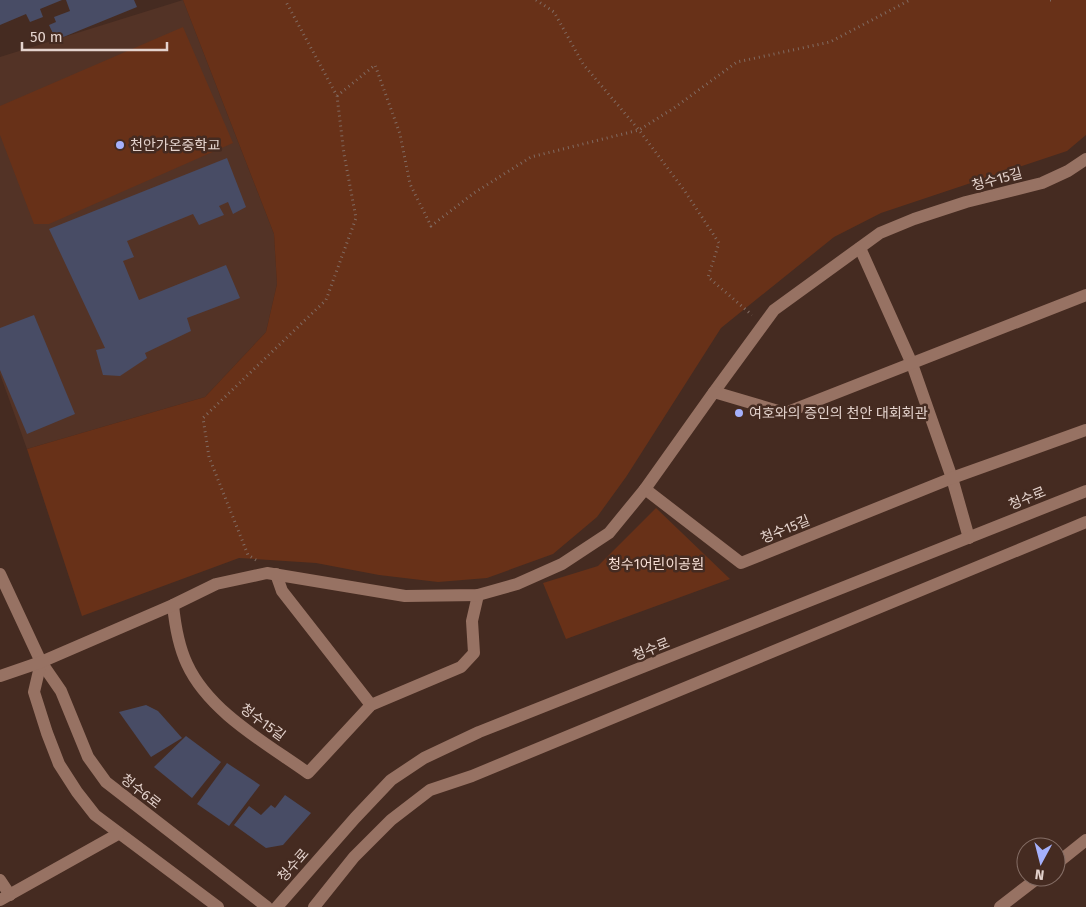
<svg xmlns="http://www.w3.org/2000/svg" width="1086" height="907" font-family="'Fira Sans','Noto Sans KR',sans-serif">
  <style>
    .built { fill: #533326 }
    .green { fill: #683118 }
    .building { fill: #484c65 }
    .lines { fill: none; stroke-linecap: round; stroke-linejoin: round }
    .path { stroke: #816b62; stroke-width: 3; stroke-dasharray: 1 4; stroke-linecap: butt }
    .minor { stroke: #977263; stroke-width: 12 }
    .poi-dot { fill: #a5b1fc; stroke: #452b21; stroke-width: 2 }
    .labels { text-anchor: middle; stroke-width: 5; stroke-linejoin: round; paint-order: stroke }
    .poi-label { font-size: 14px; fill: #e4d3cd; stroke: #452b21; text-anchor: start }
    .street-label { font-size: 14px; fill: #e4d3cd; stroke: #452b21 }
    .park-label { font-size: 14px; fill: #f5ddd4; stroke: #452b21 }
  </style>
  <rect width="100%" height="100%" fill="#452b21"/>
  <polygon class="built" points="183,0 274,234 277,284 266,332 205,397 27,449 0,374 0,57"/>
  <g class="green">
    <polygon points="183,0 1086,0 1086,135 1067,151 881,213 834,237 721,328 626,477 597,517 553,554 487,578 438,582 379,575 316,563 239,558 82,616 27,449 205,397 266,332 277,284 274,234"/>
    <polygon points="183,27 233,143 49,224 34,224 0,135 0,106"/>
    <polygon points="656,508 730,579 566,639 543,583 598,566"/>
  </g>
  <g class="building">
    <polygon points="0,0 62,0 40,9 43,17 30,22 26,14 0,25"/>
    <polygon points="66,0 134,0 137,7 56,40 49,25 56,22 54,17 70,11"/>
    <polygon points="227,158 246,207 233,214 228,202 219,206 224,215 199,225 193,214 127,241 134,257 123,261 139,300 226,265 240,298 187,318 191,331 145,353 147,358 120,376 103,375 96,350 105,348 49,229"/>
    <polygon points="34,315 75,414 27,434 0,370 0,328"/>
    <polygon points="146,705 158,711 182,738 151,757 119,712"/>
    <polygon points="186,736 221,762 192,798 154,767"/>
    <polygon points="227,763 260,785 229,826 197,804"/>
    <polygon points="285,795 311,813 283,845 266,848 234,825 249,806 261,815 271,805 275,808"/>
  </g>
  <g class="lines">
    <g class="path">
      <polyline points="536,0 554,12 583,64 639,130 684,190 719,243 708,277 752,315"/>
      <polyline points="1050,0 1052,0"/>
      <polyline points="337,96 375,65 400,134 410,184 431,226 474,193 531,157 639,130 674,108 737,62 830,42 910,0"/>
      <polyline points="256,560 248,555 209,457 203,418 326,300 356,218 344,154 337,96 285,0"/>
    </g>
    <g class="minor">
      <polyline points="860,248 912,364 952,478 969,538"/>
      <polyline points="714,392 774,310 880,233 914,219 966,202 1042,183 1068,171 1086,159"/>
      <polyline points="645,489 741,563 952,478 1086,430"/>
      <polyline points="0,574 41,662 61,691 88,757 106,782 267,907"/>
      <polyline points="276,574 282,591 371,705"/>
      <path d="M173 605C175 625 178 645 187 664 209 712 266 743 308 773L371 705 461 667 474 653 472 621 478 595"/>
      <polyline points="41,662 34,692 47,733 59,764 77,792 95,815 218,907"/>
      <polyline points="0,676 41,662 173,605 216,584 267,573 405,596 478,595 517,584 562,564 609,533 645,489 714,392 785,413 1086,295"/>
      <polyline points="1056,864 1086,840"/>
      <polyline points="0,880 10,895"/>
      <polyline points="0,900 118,834"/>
      <polyline points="277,907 355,818 391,780 424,758 479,732 1086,491"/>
      <polyline points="314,907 354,857 391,820 430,790 472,776 1086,522"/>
      <polyline points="1000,907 1039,877"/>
    </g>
  </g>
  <g class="poi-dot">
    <circle cx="120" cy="145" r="5"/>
    <circle cx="739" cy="413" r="5"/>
  </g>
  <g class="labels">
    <g class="poi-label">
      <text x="130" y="150">천안가온중학교</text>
      <text x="749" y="418">여호와의 증인의 천안 대회회관</text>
    </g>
    <g class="street-label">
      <text transform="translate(997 179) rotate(-15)" y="5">청수15길</text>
      <text transform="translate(1027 498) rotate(-22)" y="5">청수로</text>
      <text transform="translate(785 529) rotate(-22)" y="5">청수15길</text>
      <text transform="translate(651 649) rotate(-22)" y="5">청수로</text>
      <text transform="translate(263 722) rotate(36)" y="5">청수15길</text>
      <text transform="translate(141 791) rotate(38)" y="5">청수6로</text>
      <text transform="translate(293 865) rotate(-49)" y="5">청수로</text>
    </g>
    <g class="park-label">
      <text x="656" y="569">청수1어린이공원</text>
    </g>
  </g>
  <g transform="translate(1041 862) rotate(187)"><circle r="24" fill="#452b21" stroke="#856e66"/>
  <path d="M0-4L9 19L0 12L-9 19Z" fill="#a5b1fc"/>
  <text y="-8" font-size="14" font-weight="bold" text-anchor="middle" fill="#e4d3cd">N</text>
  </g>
  <path d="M22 42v8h145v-8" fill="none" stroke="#e4d3cd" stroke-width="2.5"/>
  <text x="30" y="42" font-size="15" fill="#e4d3cd" stroke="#452b21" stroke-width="4" paint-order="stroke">50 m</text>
</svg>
